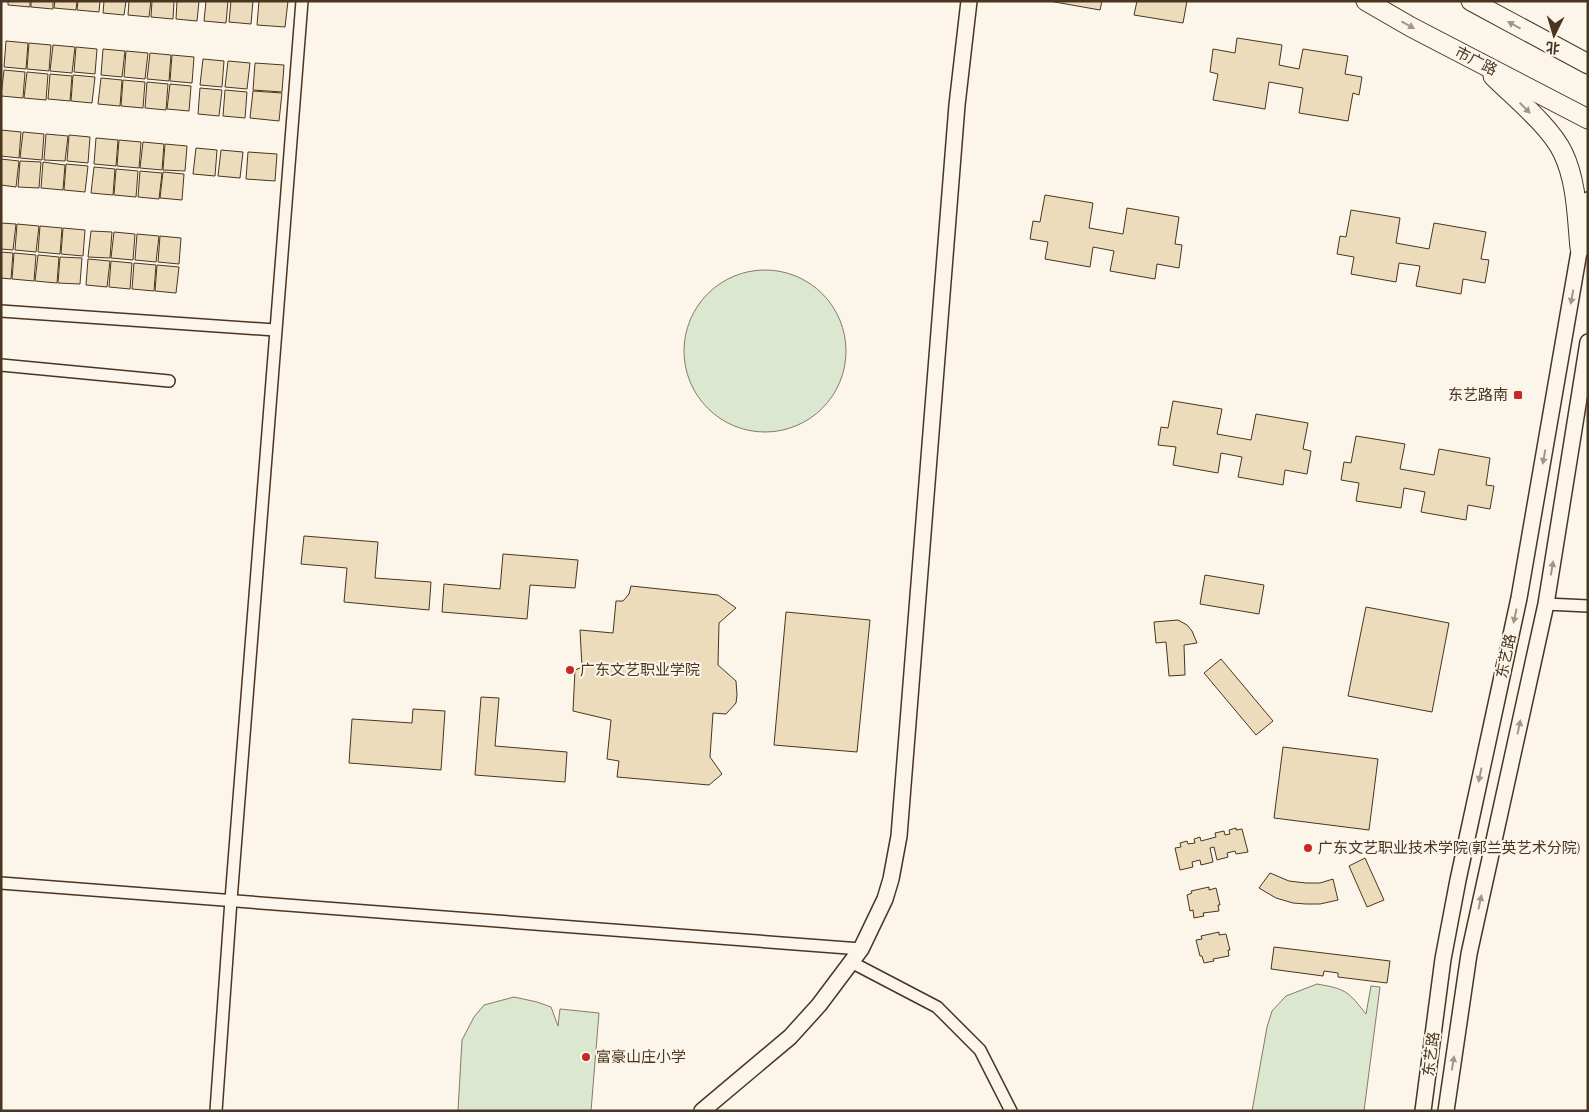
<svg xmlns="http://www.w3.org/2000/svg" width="1589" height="1112" font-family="Spectral,'Noto Sans SC',serif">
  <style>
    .green { fill: #dce7d0; stroke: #887966 }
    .building { fill: #ecdcbc; stroke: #4a3520 }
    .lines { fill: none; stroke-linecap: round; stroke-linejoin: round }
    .minor-casing { stroke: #4a3520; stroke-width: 14 }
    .tertiary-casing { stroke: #4a3520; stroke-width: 18 }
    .primary-casing { stroke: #4a3520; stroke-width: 21 }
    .minor { stroke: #fbf6e9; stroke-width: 11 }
    .tertiary { stroke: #fbf6e9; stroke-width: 15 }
    .primary { stroke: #fbf6e9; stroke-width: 19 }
    .oneway { fill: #a29684 }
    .poi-dot { fill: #c62828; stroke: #fbf6e9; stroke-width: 2 }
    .labels { text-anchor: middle; stroke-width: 4; stroke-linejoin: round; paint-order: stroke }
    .street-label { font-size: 15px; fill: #4a3520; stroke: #fbf6e9 }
    .poi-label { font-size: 15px; fill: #4a3520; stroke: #fbf6e9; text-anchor: start }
  </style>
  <rect width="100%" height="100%" fill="#fbf6e9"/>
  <g class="green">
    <circle cx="765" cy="351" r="81"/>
    <path d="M1317 984C1346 989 1348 991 1366 1014L1371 986 1380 987 1364 1111H1252L1267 1027 1272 1011 1286 996Z"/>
    <polygon points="514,997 537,1002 551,1007 558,1026 560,1009 599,1013 591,1111 458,1111 462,1040 474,1017 484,1005"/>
  </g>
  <g class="building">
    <polygon points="8,1 30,1 30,7 8,5"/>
    <polygon points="31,1 53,1 53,9 31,7"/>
    <polygon points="55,1 77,1 76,10 54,8"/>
    <polygon points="78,1 100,1 99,12 77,10"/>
    <polygon points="104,1 126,1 124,15 103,13"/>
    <polygon points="129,1 151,1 149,17 128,15"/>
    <polygon points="152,1 174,1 173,19 151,17"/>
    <polygon points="177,1 199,1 197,21 176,19"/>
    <polygon points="206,1 228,1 226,23 204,21"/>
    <polygon points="231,1 253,1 251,24 229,22"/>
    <polygon points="259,1 288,1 285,27 257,25"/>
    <polygon points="1049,1 1102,1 1100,10"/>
    <polygon points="1137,1 1187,1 1183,23 1134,15"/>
    <polygon points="1237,38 1282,45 1279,65 1299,69 1303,49 1348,56 1345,74 1362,77 1359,95 1353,93 1348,121 1299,113 1303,88 1269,82 1265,109 1213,100 1218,74 1210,72 1213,49 1235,53"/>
    <polygon points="6,41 28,43 26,69 4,67"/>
    <polygon points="29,43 51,45 49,71 27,69"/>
    <polygon points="53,45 75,47 72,73 50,71"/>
    <polygon points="76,47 97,49 95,74 74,72"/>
    <polygon points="103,49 125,51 122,77 101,75"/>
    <polygon points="126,51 148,53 145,79 124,77"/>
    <polygon points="150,53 171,55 169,81 147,79"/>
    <polygon points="172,55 194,57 192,83 170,81"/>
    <polygon points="203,59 224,61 222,87 200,85"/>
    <polygon points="228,61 250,63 247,89 225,87"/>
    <polygon points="255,63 284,65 282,92 253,90"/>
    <polygon points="4,70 25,72 23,98 1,96"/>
    <polygon points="27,72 48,74 46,100 24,98"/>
    <polygon points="50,74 72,76 70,101 48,99"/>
    <polygon points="73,75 95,77 92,103 71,101"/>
    <polygon points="101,78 122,80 120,106 98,104"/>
    <polygon points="123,80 145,82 143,108 121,106"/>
    <polygon points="147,82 168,84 166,110 145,108"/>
    <polygon points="170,84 191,86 189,111 167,109"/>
    <polygon points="200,88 222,90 219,116 198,114"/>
    <polygon points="225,90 247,92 245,118 223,116"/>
    <polygon points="253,91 282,93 279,121 250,118"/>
    <polygon points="1,130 21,132 19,158 1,156"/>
    <polygon points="23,132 44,134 42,160 20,158"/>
    <polygon points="46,134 68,136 65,161 44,160"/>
    <polygon points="69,135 90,137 88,163 67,161"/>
    <polygon points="96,138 118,140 116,166 94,164"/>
    <polygon points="119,140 141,142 139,168 117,166"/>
    <polygon points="143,142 164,144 162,170 140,168"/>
    <polygon points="165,144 187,146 185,171 163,170"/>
    <polygon points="196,148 217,150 215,176 193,174"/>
    <polygon points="221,150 243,152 240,178 218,176"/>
    <polygon points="248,152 277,154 275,181 246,179"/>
    <polygon points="1,159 19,161 16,187 1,185"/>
    <polygon points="20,161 41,162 39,188 18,187"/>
    <polygon points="43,162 65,165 63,190 41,188"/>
    <polygon points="66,164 88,166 85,192 64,190"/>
    <polygon points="94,167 115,169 113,195 91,193"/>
    <polygon points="116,169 138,171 136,197 114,195"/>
    <polygon points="140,171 162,173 159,199 138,197"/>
    <polygon points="163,172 184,174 182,200 160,198"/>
    <polygon points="1045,195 1093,203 1089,228 1123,234 1127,208 1179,217 1175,244 1182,245 1179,268 1157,264 1155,279 1110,271 1114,251 1093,247 1090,267 1045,259 1048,242 1030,239 1033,221 1040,222"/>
    <polygon points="1351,210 1400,218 1396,243 1429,249 1434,223 1486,232 1481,259 1489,260 1485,283 1463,279 1461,294 1416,286 1420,266 1399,263 1396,282 1351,274 1354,257 1337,254 1340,236 1346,237"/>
    <polygon points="1,223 16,224 13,250 1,249"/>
    <polygon points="17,224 39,226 36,252 15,250"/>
    <polygon points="40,226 62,228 60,254 38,252"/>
    <polygon points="63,228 85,230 83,256 61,254"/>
    <polygon points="91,231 112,232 110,258 88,257"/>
    <polygon points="114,232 135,234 133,260 111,258"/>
    <polygon points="137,234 159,236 156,262 135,260"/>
    <polygon points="160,236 181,238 179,264 158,262"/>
    <polygon points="1,252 13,253 11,279 1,278"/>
    <polygon points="14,253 36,255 34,281 12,279"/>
    <polygon points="38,255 59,257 57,283 35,281"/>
    <polygon points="60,257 82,258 80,284 58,283"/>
    <polygon points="88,259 110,261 107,287 86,285"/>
    <polygon points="111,261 132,263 130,289 109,287"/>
    <polygon points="134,263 156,265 154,291 132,289"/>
    <polygon points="157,265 179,267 176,293 155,291"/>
    <polygon points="1173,401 1222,409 1217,434 1251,440 1256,414 1308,423 1303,449 1311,451 1307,474 1285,470 1283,485 1238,477 1242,457 1221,453 1218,473 1173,465 1176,447 1158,445 1161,427 1168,428"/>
    <polygon points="1356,436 1405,444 1400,469 1434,475 1439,449 1490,458 1486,485 1494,486 1490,509 1468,505 1466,520 1421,512 1425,492 1404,488 1401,508 1356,501 1359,483 1341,480 1344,462 1351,463"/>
    <polygon points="304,536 378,542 375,578 431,582 429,610 344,602 347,568 301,564"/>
    <polygon points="503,554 578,560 575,588 530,585 527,619 442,612 444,584 500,589"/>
    <polygon points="1205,575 1264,585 1259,614 1200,604"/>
    <polygon points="631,586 718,595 736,608 719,623 718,665 736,681 737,695 736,703 726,714 713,713 710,757 722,774 709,785 617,777 619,761 607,759 611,720 573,711 575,670 582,667 580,630 613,633 616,601 623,601 629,594"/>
    <polygon points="1366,607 1449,623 1432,712 1348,696"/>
    <polygon points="786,612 870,620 857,752 774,745"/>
    <polygon points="1178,620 1187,625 1192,631 1197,643 1184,645 1185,675 1169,676 1166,642 1156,643 1154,622"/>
    <polygon points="1221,659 1273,721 1256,735 1204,673"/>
    <polygon points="481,697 499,698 495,746 567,752 565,782 475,775"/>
    <polygon points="413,709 445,711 441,770 349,763 352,719 412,723"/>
    <polygon points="1283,747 1378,759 1369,830 1274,818"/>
    <polygon points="1236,828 1236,830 1242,829 1248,852 1236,854 1235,851 1227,853 1228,857 1217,860 1214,847 1210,848 1213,862 1201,865 1200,860 1192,862 1193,867 1180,870 1175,848 1181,847 1180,843 1187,841 1188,844 1195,843 1194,839 1200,837 1201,841 1216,837 1215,833 1224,831 1225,835 1230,834 1229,830"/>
    <polygon points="1365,858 1384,900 1367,907 1349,866"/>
    <polygon points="1270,873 1289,881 1306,883 1320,883 1333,879 1338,900 1320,904 1306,904 1293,903 1276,898 1259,888"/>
    <polygon points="1209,887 1209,890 1216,888 1220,905 1218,905 1219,911 1203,913 1204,916 1194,918 1193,910 1190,911 1187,895 1192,893 1191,891"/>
    <polygon points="1219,932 1219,935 1226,934 1230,950 1228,950 1229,956 1213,959 1214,961 1204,963 1202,956 1200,956 1196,940 1202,939 1201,936"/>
    <polygon points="1274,947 1390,961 1387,983 1338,977 1338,973 1324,971 1323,976 1271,969"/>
  </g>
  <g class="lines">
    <g class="minor-casing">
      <g id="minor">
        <polyline points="1,311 275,330"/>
        <polyline points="1,365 169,381"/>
        <polyline points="1546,604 1588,606"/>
        <polyline points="1,883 861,949"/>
        <polyline points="851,962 937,1007 980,1050 1011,1111"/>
        <polyline points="216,1111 231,900 302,1"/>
      </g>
    </g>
    <g class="tertiary-casing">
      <g id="tertiary">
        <polyline points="702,1111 790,1037 819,1005 861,949 885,899 891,879 899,836 957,105 969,1"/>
        <polyline points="1423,1111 1443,959 1458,880 1519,598 1588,200"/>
        <polyline points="1446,1111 1469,954 1546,604 1588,342"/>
      </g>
    </g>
    <g class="primary-casing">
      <g id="primary">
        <polyline points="1366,1 1411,27 1588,119"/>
        <polyline points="1471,1 1588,64"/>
        <path d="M1493 76C1514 97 1551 127 1563 153 1577 182 1577 218 1580 248"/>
      </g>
    </g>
    <use href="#minor" class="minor"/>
    <use href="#tertiary" class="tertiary"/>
    <use href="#primary" class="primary"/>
  </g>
  <defs><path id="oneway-solid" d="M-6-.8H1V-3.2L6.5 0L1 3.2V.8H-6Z" transform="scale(1.25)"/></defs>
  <g class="oneway">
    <use href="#oneway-solid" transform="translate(1408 25) rotate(29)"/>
    <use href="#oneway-solid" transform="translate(1514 25) rotate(-151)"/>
    <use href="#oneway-solid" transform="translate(1525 108) rotate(45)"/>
    <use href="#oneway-solid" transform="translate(1572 297) rotate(100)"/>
    <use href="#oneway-solid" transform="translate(1544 457) rotate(100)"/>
    <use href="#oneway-solid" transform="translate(1552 568) rotate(-81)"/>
    <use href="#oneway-solid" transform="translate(1515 616) rotate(102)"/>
    <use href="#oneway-solid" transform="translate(1519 727) rotate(-78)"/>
    <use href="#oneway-solid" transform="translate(1480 775) rotate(102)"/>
    <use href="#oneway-solid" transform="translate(1480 902) rotate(-78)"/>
    <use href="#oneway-solid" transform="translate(1453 1063) rotate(-81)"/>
  </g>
  <g class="poi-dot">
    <rect x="1513" y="390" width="10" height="10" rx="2.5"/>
    <circle cx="570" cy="670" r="5"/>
    <circle cx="1308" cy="848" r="5"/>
    <circle cx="586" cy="1057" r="5"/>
  </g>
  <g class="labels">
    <g class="street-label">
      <text transform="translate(1476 61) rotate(27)" y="5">市广路</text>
      <text transform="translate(1506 656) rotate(-78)" y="5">东艺路</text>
      <text transform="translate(1431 1054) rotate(-83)" y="5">东艺路</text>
    </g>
    <g class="poi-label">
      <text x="1508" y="400" text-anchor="end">东艺路南</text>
      <text x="580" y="675">广东文艺职业学院</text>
      <text x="1318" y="853">广东文艺职业技术学院(郭兰英艺术分院)</text>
      <text x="596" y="1062">富豪山庄小学</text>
    </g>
  </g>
  <rect width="1589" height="1112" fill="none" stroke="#4a3520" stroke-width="5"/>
  <g transform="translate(1554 35) rotate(185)" stroke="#fbf6e9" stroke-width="4" paint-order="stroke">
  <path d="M0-4L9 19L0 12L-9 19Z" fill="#4a3520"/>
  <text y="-8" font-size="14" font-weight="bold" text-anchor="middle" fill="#4a3520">北</text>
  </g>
</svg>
